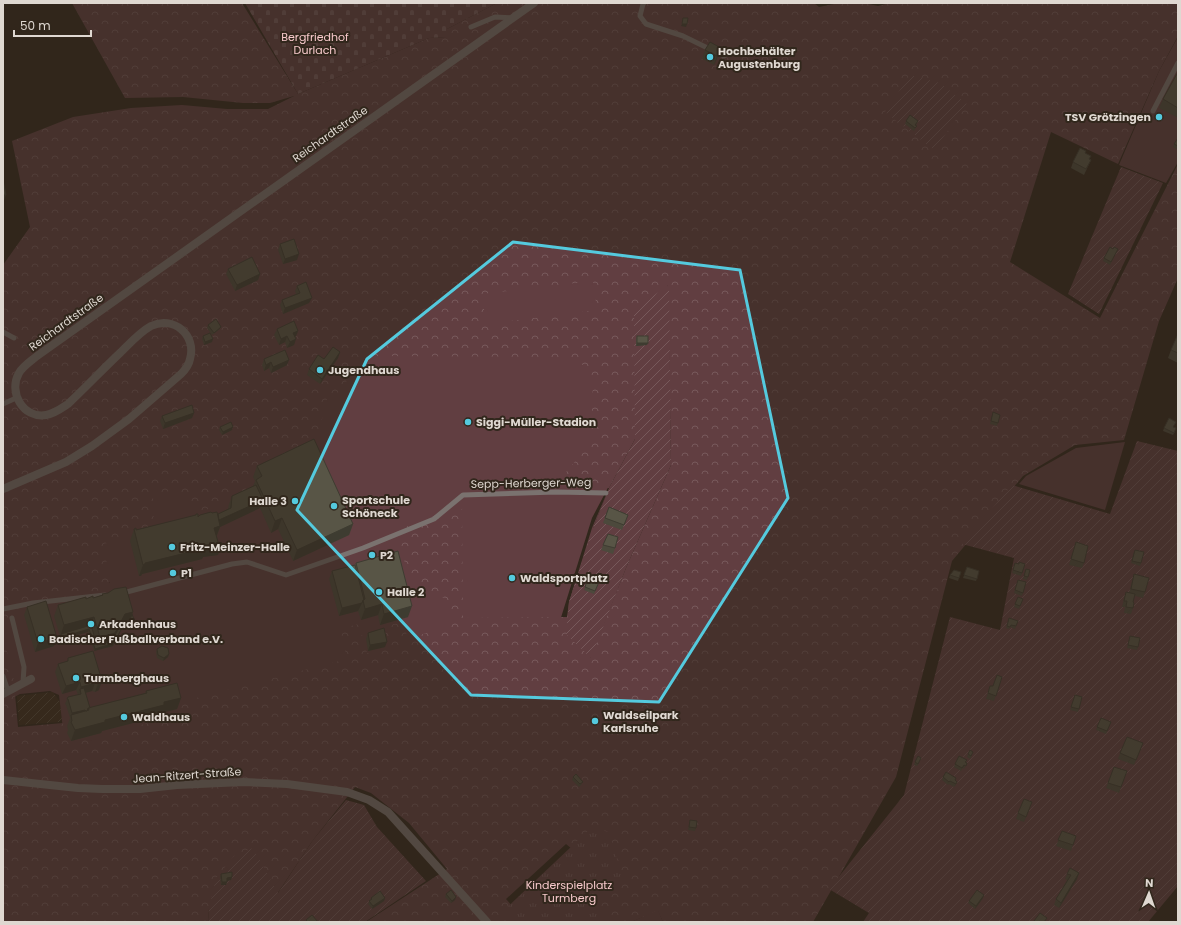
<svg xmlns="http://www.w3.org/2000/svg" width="1181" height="925" font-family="Poppins,sans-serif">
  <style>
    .industrial { fill: url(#industrial-furrows) }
    .grass { fill: #613e41 }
    .forest { fill: url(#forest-crowns); fill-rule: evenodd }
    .cemetery { fill: url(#cemetery-stones) }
    .park { fill: url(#park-tufts) }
    .garden { fill: url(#garden-furrows) }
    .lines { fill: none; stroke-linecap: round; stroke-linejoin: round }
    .service { stroke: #7a726f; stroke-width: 5 }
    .minor { stroke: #7a726f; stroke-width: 8 }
    .wall { fill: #4c493c }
    .shaded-wall { fill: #3e3c31 }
    .building { fill: #585546; stroke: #3e3c31 }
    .marked { fill: none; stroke: #54cade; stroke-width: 3; stroke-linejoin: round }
    .poi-dot { fill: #54cade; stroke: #31271c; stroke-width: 1.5 }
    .labels { text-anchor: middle; stroke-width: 4; stroke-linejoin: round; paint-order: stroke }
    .park-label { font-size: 11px; fill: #f7c9cb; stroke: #31271c }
    .poi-label { font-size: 11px; font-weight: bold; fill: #dfd8d1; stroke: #31271c; text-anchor: start }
    .street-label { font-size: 11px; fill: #dfd8d1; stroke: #31271c }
  </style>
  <defs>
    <pattern id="industrial-furrows" width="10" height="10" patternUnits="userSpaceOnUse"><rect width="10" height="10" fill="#3c2e1d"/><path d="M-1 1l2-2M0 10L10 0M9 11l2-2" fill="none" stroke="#584c3d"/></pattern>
    <pattern id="forest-crowns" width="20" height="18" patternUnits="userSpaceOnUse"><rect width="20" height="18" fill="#613e41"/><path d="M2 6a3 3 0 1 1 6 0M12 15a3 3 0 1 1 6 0" fill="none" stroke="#77595b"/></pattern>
    <pattern id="cemetery-stones" width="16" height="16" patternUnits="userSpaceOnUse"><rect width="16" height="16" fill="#613e41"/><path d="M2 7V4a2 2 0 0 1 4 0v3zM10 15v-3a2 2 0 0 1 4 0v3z" fill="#77595b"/></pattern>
    <pattern id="park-tufts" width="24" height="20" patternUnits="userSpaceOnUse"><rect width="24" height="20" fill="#613e41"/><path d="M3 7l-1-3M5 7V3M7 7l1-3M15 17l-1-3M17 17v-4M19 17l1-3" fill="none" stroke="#77595b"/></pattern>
    <pattern id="garden-furrows" width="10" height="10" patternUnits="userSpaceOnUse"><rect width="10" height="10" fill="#613e41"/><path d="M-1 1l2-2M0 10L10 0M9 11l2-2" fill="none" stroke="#77595b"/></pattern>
  </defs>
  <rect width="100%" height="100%" fill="#31271c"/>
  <polygon class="industrial" points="53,692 60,702 62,719 59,722 19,725 17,696"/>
  <g class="grass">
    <polygon points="1178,37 1178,162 1166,183 1119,165 1159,71"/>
    <polygon points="533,267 603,269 621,463 592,518 559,624 221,710 65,747 59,695 50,691 20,694 7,701 3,688 3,605 110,583 104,576 67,494"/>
    <polygon points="1125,442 1105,510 1019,484 1026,476 1076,448"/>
  </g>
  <path class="forest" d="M72 3H242L298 94 429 38 447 37V29L497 3H814L819 7 834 4V3H864L878 6 890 3H1178V36L1159 71 1118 164 1051 132 1010 262 1100 318 1178 164V278L1159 321 1124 440 1075 445 1023 476 952 561 896 777 813 922H663L658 911 631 922H586L577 853 566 844 506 899 526 922H366L447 869 409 823 371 793 355 787 313 840 277 894 276 891 209 908 208 922H3V638L13 673 18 727 63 723 68 743 88 739 89 741 103 737V735L163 719 162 714 178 710 177 703 347 659 340 629 359 624 367 653 387 649 382 627 402 622 408 638 449 627 453 619 445 598 425 594 410 578 398 542 401 529 455 505 462 504 463 618 567 617 569 602 592 528 609 488H553L591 442 593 377C584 363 576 359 560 357L367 356 352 372 340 392 328 395 319 431 299 450 244 476 248 489 192 517 187 504 173 490 153 496 154 528 104 544 110 586 68 602 44 607 6 618 3 623V265L30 227 12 141 73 117 131 108 182 105 227 109H268L294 96 270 103H243L183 97 125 98ZM593 281 597 310 486 324 482 294ZM668 285 671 465 626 568 590 658 593 528 609 488 635 439Z"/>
  <polygon class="cemetery" points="245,3 497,3 447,29 448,37 429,38 298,94"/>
  <g class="park">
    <polygon points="591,828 609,832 622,876 596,903 609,922 508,922 501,913"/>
    <polygon points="658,910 663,922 631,922"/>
  </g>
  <g class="garden">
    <polygon points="910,75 940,83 967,104 934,150 885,112"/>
    <polygon points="1121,167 1163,183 1099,314 1068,294"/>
    <polygon points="669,285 671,465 626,568 591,658 566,634 569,602 593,528 609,488 635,439 634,309"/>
    <polygon points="1137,441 1178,451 1178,886 1148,922 863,922 869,913 829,889 904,795 950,617 1000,630 1014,558 962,544 1012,485 1110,514"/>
    <polygon points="346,800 364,805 377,827 426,881 365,922 208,922 209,908 216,878 234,856 253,848 278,893 313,840"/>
  </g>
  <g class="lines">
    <g class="service">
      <polyline points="644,3 643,4 640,16 646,24 683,36 724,56"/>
      <polyline points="471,27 495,17 513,18"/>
      <polyline points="1153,111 1178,63"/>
      <polyline points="3,332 14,338"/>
      <polyline points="3,404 16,398"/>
      <polyline points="123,593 232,564 247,562 286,575 363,548 434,519 463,495 556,492 606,493"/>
      <polyline points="3,609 33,603 105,595"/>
      <polyline points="12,618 24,667 23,683"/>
      <polyline points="3,676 8,691"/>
    </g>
    <g class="minor">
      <path d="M3 489 66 462 92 446 129 419 181 374C185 370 189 365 190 359 197 335 173 315 151 326 140 332 130 343 121 352 103 369 86 387 68 404 62 408 54 414 46 415 23 419 8 392 19 373 23 366 31 361 37 356L534 3"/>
      <polyline points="3,694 31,679"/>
      <polyline points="3,780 78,788 102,789 140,789 177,785 243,782 287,784 347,792 369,800 388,812 487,922"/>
    </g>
  </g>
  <g class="wall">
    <polygon points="721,48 718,56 714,65 702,59 705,50"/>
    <polygon points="1178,72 1178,118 1159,108 1163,99"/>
    <polygon points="906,121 918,121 916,126 917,126 915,129 914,131 905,124"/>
    <polygon points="1178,138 1178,150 1173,147 1174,144"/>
    <polygon points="1085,153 1091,160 1084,175 1071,168 1073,162"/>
    <polygon points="280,244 297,260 283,264 278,250"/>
    <polygon points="1118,249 1110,265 1103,261 1104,258"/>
    <polygon points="228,269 260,274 258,280 235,291 226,274"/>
    <polygon points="297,286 309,303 283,314 280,305 282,300 296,294 295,291"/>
    <polygon points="208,325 220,329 212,335 207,328"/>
    <polygon points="277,329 298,331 296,336 295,337 294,345 287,348 285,342 279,345 274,335"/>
    <polygon points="1178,334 1178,363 1168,358 1171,350"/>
    <polygon points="203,336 212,342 204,345 202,339"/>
    <polygon points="637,336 647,345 636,346 636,339"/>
    <polygon points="340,352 338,358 320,384 307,375 309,369 324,359"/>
    <polygon points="264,359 287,365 271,373 269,368 264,371 262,365"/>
    <polygon points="993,412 1000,415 997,426 990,424"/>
    <polygon points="194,413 192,418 163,429 160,421 162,416"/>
    <polygon points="220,427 232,430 222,435 219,430"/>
    <polygon points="1174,427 1175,431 1173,435 1163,431 1164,428"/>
    <polygon points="257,466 353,524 349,535 293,561 278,529 271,533 260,508 220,527 217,536 218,542 222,543 218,555 203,557 202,559 142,574 141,576 139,576 130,541 134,529 136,530 195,516 196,514 198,517 212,513 218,514 228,509 229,504 232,496 253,486 255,481 253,477"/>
    <polygon points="609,507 628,515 622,530 603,523"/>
    <polygon points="1076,542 1084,563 1082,568 1069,565"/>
    <polygon points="603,545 615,548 613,554 601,550"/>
    <polygon points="1134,552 1141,563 1140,566 1131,563"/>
    <polygon points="356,563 408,617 380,625 378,615 361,620 358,611 339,616 329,579 332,571 355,565"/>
    <polygon points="1015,563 1019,564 1025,564 1021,576 1012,573"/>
    <polygon points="967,567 979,571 976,581 963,578"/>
    <polygon points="1026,569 1030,570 1027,580 1023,579"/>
    <polygon points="961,572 958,581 949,578 950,575"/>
    <polygon points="1134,574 1145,592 1143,598 1135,596 1133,602 1133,608 1131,614 1124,613 1125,607 1122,607 1124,598 1126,592 1129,593"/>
    <polygon points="588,578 599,582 594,594 584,590"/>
    <polygon points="1018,580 1026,582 1022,596 1014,593"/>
    <polygon points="102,594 133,612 132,614 134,625 122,628 113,646 94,651 88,632 61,640 54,616 58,605 93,598 102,595"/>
    <polygon points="1023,599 1019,609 1014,607 1015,604"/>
    <polygon points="27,607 57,638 54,646 35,652 24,615"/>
    <polygon points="1009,618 1018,621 1015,629 1010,627 1009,629 1006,628"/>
    <polygon points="368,633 385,647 368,651 366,639"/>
    <polygon points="1130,636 1138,647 1137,650 1127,648"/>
    <polygon points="157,649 169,654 168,657 163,661 157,658 156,652"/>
    <polygon points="93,651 99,690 95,692 92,691 86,693 90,708 145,693 146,691 181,698 177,709 161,713 160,716 102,731 101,733 71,741 67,733 68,730 67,726 70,718 66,705 65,704 67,699 78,695 76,690 62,694 55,672 58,664 67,661 68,658"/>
    <polygon points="1002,677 994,701 986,699 990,686 993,686"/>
    <polygon points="1075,695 1082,697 1078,712 1070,710"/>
    <polygon points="1101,718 1111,722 1106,734 1096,730"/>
    <polygon points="1141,749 1134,765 1118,759 1120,753"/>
    <polygon points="968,754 972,755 970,759 967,757"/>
    <polygon points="920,761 917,766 914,765 915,762"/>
    <polygon points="966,762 967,763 964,769 963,768 961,771 954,767 955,764"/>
    <polygon points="1114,767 1127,771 1119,793 1106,788"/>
    <polygon points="573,777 582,784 579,787 572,780"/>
    <polygon points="943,777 955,780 956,785 954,787 949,784 948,785 942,780"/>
    <polygon points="1030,808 1024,822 1016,819 1018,813"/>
    <polygon points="690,820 696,828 695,831 688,830"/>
    <polygon points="1062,831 1076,836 1071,851 1056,846"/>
    <polygon points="221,874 232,877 231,880 227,881 226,885 221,885 220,877"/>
    <polygon points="1067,874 1077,879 1059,908 1054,905 1056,899 1067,880 1065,879"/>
    <polygon points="446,894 455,900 451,903 445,897"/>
    <polygon points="984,895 983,898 975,909 968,903 969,901"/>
    <polygon points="371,898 385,898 384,901 372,909 368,904"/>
  </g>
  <g class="shaded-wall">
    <polygon points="682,24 687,24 686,27 681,26"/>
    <polygon points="721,48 718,56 714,65 717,56"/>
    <polygon points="3,195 6,195 3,203"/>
    <polygon points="299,254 297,260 283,264 285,259"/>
    <polygon points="260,274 258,280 235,291 237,285"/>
    <polygon points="312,298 309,303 283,314 285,308"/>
    <polygon points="298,331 296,336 291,339 293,333"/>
    <polygon points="287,336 285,342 279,345 281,339"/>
    <polygon points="213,339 212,342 204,345 205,342"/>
    <polygon points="296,339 294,345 287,348 290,342"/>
    <polygon points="637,343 648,343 647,345 636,346"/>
    <polygon points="340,352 338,358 320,384 322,379"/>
    <polygon points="289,360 287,365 271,373 273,367"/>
    <polygon points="271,362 269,368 264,371 266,365"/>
    <polygon points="194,413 192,418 163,429 165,423"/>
    <polygon points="233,427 232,430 222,435 223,432"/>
    <polygon points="263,500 260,508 220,527 216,537 210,539 217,521"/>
    <polygon points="282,518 278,529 271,533 275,521"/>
    <polygon points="353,524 349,535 293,561 297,550"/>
    <polygon points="222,543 218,555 203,557 202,559 142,574 141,576 139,576 143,565 145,563 205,546"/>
    <polygon points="362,603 358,611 339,616 342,608"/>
    <polygon points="382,604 378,615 361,620 365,609"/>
    <polygon points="412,606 408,617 380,625 384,614"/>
    <polygon points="133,612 129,623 121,625 111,644 96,648 100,637 125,614"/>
    <polygon points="94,617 90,628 61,634 64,625"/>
    <polygon points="135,622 134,625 122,628 113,646 94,651 95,649 114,643 123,626"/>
    <polygon points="89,629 88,632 61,640 62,637"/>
    <polygon points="57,638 54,646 35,652 38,643"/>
    <polygon points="387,642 385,647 368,651 370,645"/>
    <polygon points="169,654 168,657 163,661 164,658"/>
    <polygon points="102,681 99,690 95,692 98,684"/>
    <polygon points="80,682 76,690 62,694 66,686"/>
    <polygon points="95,683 92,691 81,694 80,689 78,695 81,687"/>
    <polygon points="181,698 177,709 161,713 160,716 102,731 101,733 71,741 75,730 105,720 164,702"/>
    <polygon points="85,710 83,715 71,716 72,713"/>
    <polygon points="1079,873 1077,879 1059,908 1061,903"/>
    <polygon points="232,877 231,880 226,881 227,878"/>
    <polygon points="222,882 227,882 226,885 221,885"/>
    <polygon points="984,895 983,898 975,909 976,906"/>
    <polygon points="456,897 455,900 451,903 452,901"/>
    <polygon points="385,898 384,901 372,909 373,906"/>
  </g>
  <g class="building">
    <polygon points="683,18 688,18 687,24 682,24"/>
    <polygon points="710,42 721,48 717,56 705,50"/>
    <polygon points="1178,72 1178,108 1163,99"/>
    <polygon points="910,115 918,121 915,125 917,126 915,128 906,121"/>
    <polygon points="1178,138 1178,146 1174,144"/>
    <polygon points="1080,148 1086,151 1085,153 1091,156 1089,159 1091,160 1086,169 1073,162"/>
    <polygon points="3,180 6,195 3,195"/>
    <polygon points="294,239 299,254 285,259 280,244"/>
    <polygon points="1110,247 1113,249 1114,247 1118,249 1111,262 1104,258"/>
    <polygon points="252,257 260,274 237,285 228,269"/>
    <polygon points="306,282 312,298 285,308 282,300 300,293 297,286"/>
    <polygon points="216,319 221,327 214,333 208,325"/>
    <polygon points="294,321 298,331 293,333 296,339 290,342 287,336 281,339 277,329"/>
    <polygon points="210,333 213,339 205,342 203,336"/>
    <polygon points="1178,334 1178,353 1171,350"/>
    <rect x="637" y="336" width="11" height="7"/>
    <polygon points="333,347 340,352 322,379 309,369 318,355 324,359"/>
    <polygon points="285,350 289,360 273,367 271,362 266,365 264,359"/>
    <polygon points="192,405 194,413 165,423 162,416"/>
    <polygon points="993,412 1000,415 998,423 991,421"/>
    <polygon points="1169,418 1176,422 1173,427 1176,428 1174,433 1164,428"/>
    <polygon points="231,422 233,427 223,432 220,427"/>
    <polygon points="314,439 353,524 297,550 282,518 275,521 264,497 256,480 262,476 257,466"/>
    <polygon points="256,485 263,500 219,520 218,514 231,508 232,496"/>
    <polygon points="609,507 628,515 624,525 605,518"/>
    <polygon points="211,512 212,513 217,512 220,526 214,528 218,542 222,543 205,546 206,548 145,563 145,564 143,565 134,529 136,528 136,530 196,515 196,514 198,514 198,517 200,515"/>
    <polygon points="608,534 618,537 615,548 603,545"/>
    <polygon points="1076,542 1088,546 1084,563 1071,559"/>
    <polygon points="1135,550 1144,552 1141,563 1132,561"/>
    <polygon points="398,551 412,606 384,614 382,604 365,609 363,600 365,599 356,563"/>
    <polygon points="1019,562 1025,564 1022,573 1013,570 1015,563 1019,564"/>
    <polygon points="355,565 364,600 363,600 362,603 342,608 332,571"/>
    <polygon points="967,567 979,571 977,579 964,575"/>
    <polygon points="1026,569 1030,570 1028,577 1024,576"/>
    <polygon points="954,570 961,572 959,578 950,575"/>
    <polygon points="1134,574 1149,578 1145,592 1131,589"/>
    <polygon points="588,578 599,582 595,591 585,587"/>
    <polygon points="1018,580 1026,582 1023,593 1015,590"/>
    <polygon points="126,587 133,612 125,614 115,633 100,637 94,617 64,625 58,605 86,597 86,599 93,596 93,598 103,595 102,594 108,593 114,589"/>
    <polygon points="1126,592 1135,594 1133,602 1134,603 1133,608 1126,607 1127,601 1124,601"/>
    <polygon points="1018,597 1023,599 1020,606 1015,604"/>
    <polygon points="46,601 57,638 38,643 27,607"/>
    <polygon points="132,614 135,622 123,626 114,643 95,649 89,629 62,637 61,634 91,625 97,645 112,641 122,622 130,620"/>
    <polygon points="1009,618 1018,621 1016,626 1011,625 1010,627 1007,626"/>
    <polygon points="384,628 387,642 370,645 368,633"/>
    <polygon points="1130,636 1140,638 1138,647 1128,645"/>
    <polygon points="162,646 168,648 169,654 164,658 158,655 157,649"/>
    <polygon points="93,651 102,681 98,684 95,683 81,687 80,682 66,686 58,664 68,661 68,658"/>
    <polygon points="997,675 1002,677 996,696 988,693 990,686 993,686"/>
    <polygon points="177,683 181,698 164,702 164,705 105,720 105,722 75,730 71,722 72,721 71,715 89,710 88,708 147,693 146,691"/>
    <polygon points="84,688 90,708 88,708 87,711 86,711 85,710 72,713 68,699 67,699 68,697 81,694 80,689"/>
    <polygon points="1075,695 1082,697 1079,709 1071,707"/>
    <polygon points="1101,718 1111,722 1107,731 1097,727"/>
    <polygon points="1127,737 1143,743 1136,760 1120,753"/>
    <polygon points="970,750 973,752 971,756 968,754"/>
    <polygon points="918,756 921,758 918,764 915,762"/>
    <polygon points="959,756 967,760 965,762 967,763 966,766 964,765 962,768 955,764"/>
    <polygon points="1114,767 1127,771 1121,787 1108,783"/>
    <polygon points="946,772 956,778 955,780 957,782 956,784 950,781 949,782 943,777"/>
    <polygon points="576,774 583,782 580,784 573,777"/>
    <polygon points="1024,799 1032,802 1026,817 1018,813"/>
    <polygon points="690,820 697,821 696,828 689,827"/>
    <polygon points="1062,831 1076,836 1073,845 1058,840"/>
    <polygon points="1070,868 1079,873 1061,903 1056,899 1071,875 1067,874"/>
    <polygon points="232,872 232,877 227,878 227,882 222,882 221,874"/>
    <polygon points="451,890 456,897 452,901 446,894"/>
    <polygon points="977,890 984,895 976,906 969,901"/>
    <polygon points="380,891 385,898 373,906 369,901 372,899 371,898"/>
    <polygon points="1040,913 1047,918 1044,922 1036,922 1034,921"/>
    <polygon points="312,915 318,922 308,922 306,920"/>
  </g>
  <path d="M0 0H1181V925H0ZM513 242 740 270 788 498 659 702 471 695 297 510 367 359Z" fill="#31271c" fill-opacity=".55" fill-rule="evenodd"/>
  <path class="marked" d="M513 242 740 270 788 498 659 702 471 695 297 510 367 359Z"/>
  <g class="poi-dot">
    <circle cx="710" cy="57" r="4"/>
    <circle cx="1159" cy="117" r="4"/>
    <circle cx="320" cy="370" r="4"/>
    <circle cx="468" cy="422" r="4"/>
    <circle cx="295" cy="501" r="4"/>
    <circle cx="334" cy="506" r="4"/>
    <circle cx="172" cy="547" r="4"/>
    <circle cx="372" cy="555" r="4"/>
    <circle cx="173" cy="573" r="4"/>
    <circle cx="512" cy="578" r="4"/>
    <circle cx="379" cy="592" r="4"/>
    <circle cx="91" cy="624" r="4"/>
    <circle cx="41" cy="639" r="4"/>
    <circle cx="76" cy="678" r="4"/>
    <circle cx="124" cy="717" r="4"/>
    <circle cx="595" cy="721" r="4"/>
  </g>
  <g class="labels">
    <g class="park-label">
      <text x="315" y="41">Bergfriedhof<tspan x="315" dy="13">Durlach</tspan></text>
      <text x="569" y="889">Kinderspielplatz<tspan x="569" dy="13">Turmberg</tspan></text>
    </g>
    <g class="poi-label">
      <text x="718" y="55">Hochbehälter<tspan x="718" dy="13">Augustenburg</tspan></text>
      <text x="1151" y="121" text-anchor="end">TSV Grötzingen</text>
      <text x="328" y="374">Jugendhaus</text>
      <text x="476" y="426">Siggi-Müller-Stadion</text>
      <text x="342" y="504">Sportschule<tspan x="342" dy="13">Schöneck</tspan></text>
      <text x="287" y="505" text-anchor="end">Halle 3</text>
      <text x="180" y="551">Fritz-Meinzer-Halle</text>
      <text x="380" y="559">P2</text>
      <text x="181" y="577">P1</text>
      <text x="520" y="582">Waldsportplatz</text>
      <text x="387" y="596">Halle 2</text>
      <text x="99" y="628">Arkadenhaus</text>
      <text x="49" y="643">Badischer Fußballverband e.V.</text>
      <text x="84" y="682">Turmberghaus</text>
      <text x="603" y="719">Waldseilpark<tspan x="603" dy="13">Karlsruhe</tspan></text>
      <text x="132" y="721">Waldhaus</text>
    </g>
    <g class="street-label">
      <text transform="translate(330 134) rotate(-35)" y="4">Reichardtstraße</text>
      <text transform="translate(66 322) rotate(-36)" y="4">Reichardtstraße</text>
      <text transform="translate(531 483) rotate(-1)" y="4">Sepp-Herberger-Weg</text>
      <text transform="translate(187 775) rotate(-4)" y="4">Jean-Ritzert-Straße</text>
    </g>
  </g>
  <rect width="1181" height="925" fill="none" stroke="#dfd8d1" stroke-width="8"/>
  <g transform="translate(1149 893) rotate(2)" stroke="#31271c" stroke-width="3" paint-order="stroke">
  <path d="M0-3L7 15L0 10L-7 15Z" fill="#dfd8d1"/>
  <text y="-6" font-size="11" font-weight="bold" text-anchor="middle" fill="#dfd8d1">N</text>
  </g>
  <path d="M14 30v6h77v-6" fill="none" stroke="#dfd8d1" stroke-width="2"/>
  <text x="20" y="30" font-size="12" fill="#dfd8d1" stroke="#31271c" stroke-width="3" paint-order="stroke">50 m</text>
</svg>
